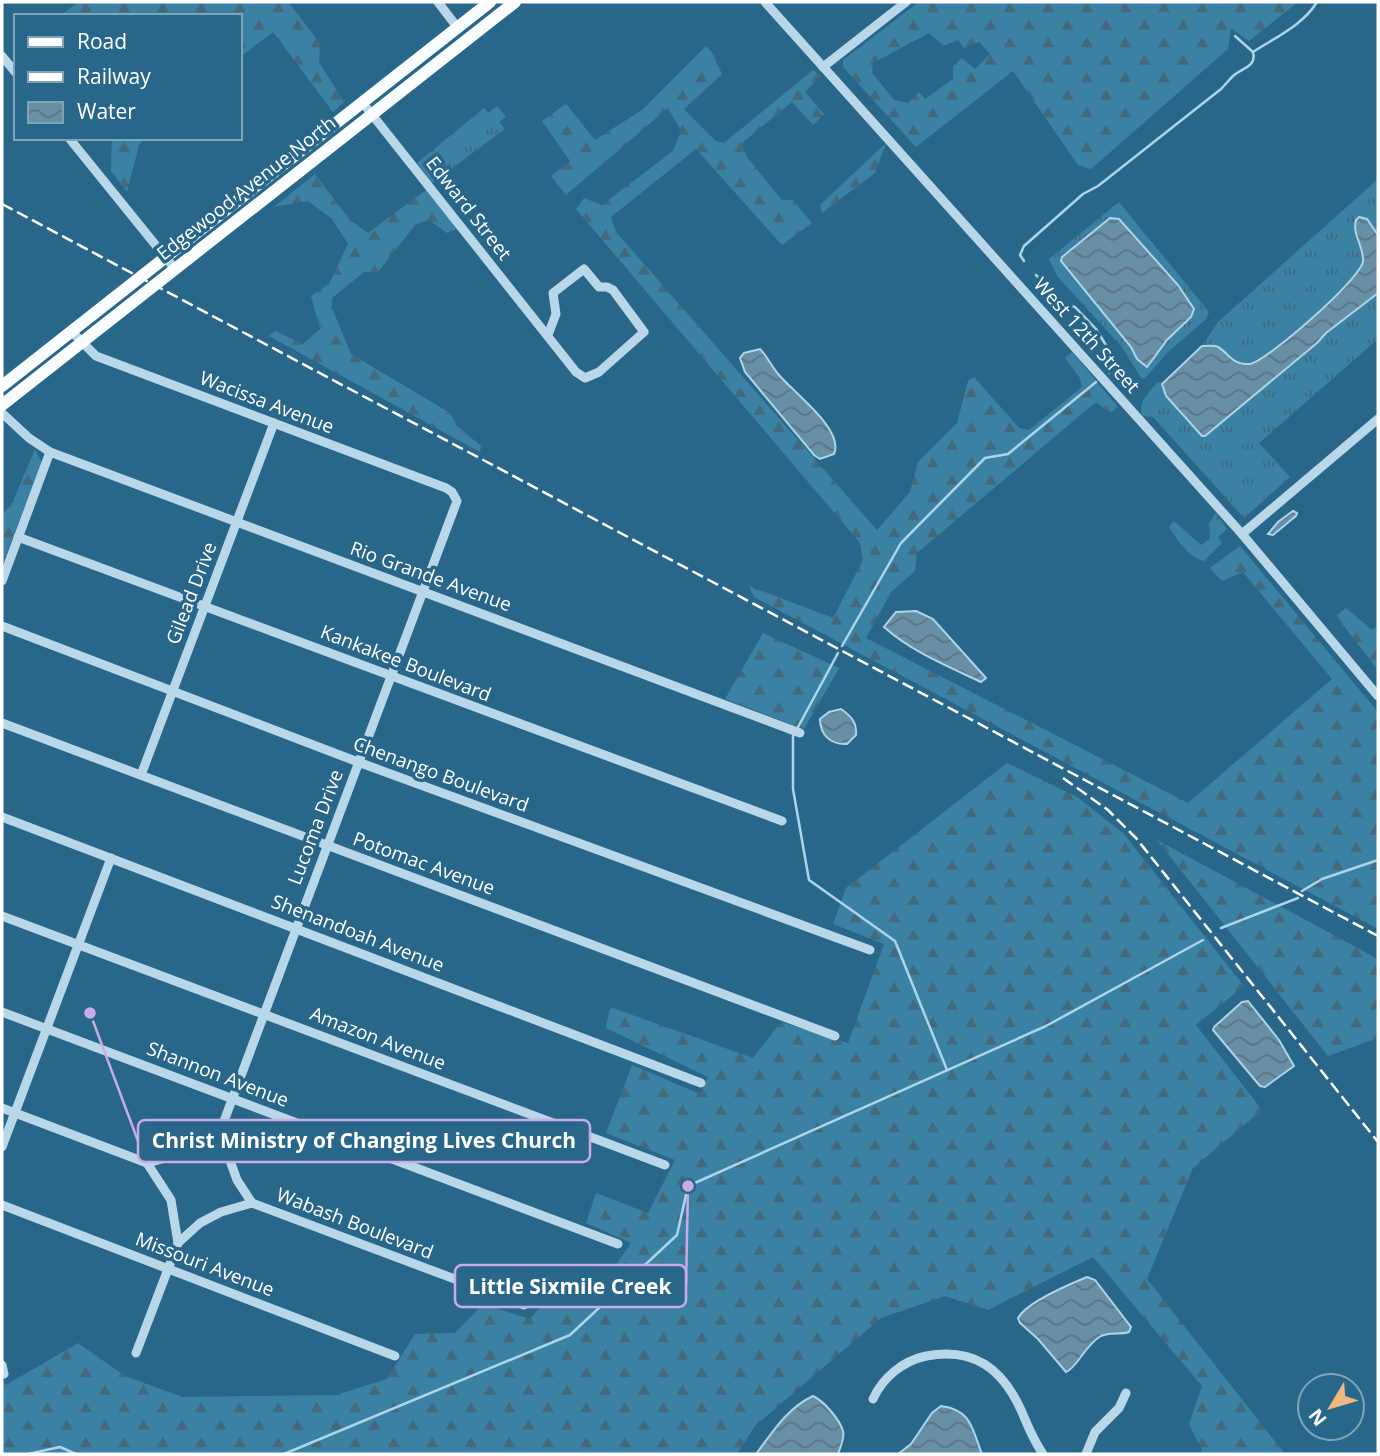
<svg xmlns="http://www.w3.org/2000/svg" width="1380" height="1456" font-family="'Open Sans',sans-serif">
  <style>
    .grass { fill: url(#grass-tufts); fill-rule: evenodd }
    .forest { fill: url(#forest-firs); fill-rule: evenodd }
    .water { fill: url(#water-waves); stroke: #add5e9; stroke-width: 2 }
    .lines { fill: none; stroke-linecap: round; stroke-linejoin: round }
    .stream { stroke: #add5e9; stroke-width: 2.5 }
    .minor { stroke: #b8d8e9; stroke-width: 9 }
    .major { stroke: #fafdfe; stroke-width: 12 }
    .rail { stroke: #fff; stroke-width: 2.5; stroke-dasharray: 12 5; stroke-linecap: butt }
    .labels { text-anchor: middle; stroke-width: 7; stroke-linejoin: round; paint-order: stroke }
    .street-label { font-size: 19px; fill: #fff; stroke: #29678a }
    .leader { fill: none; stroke: #caabe5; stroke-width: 2.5 }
    .callout-dot { fill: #caabe5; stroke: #29678a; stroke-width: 2.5 }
    .callout { fill: #29678a; stroke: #caabe5; stroke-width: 2.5 }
    .callout-label { font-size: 21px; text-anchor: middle; font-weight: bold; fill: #fff }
  </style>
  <defs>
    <pattern id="grass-tufts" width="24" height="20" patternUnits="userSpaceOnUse" patternTransform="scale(1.75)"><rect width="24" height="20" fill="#3b81a4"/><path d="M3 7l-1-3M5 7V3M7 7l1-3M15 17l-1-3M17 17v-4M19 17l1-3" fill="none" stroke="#43697c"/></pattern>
    <pattern id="forest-firs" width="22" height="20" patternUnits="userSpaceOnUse" patternTransform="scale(1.75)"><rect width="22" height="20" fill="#3b81a4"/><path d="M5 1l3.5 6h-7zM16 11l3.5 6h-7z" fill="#43697c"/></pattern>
    <pattern id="water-waves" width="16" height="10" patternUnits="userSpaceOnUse" patternTransform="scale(1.75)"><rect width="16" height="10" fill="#678fa6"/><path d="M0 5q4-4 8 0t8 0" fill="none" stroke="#5c7482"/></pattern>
  </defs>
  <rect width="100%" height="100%" fill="#29678a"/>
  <g class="grass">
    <polygon points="497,106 506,117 499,122 505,129 432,183 417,163 484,108 488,113"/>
    <path d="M1378 179V235L1367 222 1356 238C1360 245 1364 256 1363 264 1359 283 1281 345 1262 360 1242 367 1230 360 1215 346H1202L1218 322Z"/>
    <path d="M1119 202 1209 312 1206 319 1168 352 1145 378H1141L1122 347 1057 276 1049 259ZM1110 218 1119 219 1178 285 1194 309 1191 317 1167 340 1149 364 1137 359 1131 347 1068 271Z"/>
    <path d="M1378 293V339L1259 443 1290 477 1244 518 1153 417 1143 416C1136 402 1150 392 1158 382L1162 384 1166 396 1202 436 1317 343 1326 333Z"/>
  </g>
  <g class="forest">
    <polygon points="78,2 288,2 320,43 319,62 344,102 333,112 273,32 240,57 240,16 60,16"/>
    <path d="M919 2H1298L1249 41 1231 28 1228 49 1091 169 1078 165 1013 71 916 147 843 67V60ZM929 33 944 46 958 40 964 48 979 42 990 54 975 69 962 58 953 66V79L925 99 919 92 908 103 894 100 872 73 873 63Z"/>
    <polygon points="706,46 713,54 722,74 684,109 716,141 724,143 813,70 821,76 805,92 824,114 813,125 792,102 742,143 747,157 782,200 793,200 812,223 782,245 696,149 611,217 616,232 877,530 910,492 918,462 957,423 968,381 974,377 1019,428 1029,430 1082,387 1080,378 1065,358 1072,352 1118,407 1110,413 1096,402 917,553 915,571 891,592 866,638 1188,803 1332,679 1243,572 1222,581 1210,568 1240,546 1378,712 1378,929 754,597 749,586 833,618 863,560 860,543 576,209 584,198 602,205 673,151 681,131 668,108 566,195 551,176 570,161 542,121 566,104 595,140 642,110"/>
    <polygon points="112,138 144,138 139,145 127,192 111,171"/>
    <polygon points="886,143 875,173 822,213 820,205"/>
    <polygon points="315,174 350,220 368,233 426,190 458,229 447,233 429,220 416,224 378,272 364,272 332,298 332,308 351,354 450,413 457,426 481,446 480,452 269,336 275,331 303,344 320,329 311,296 329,284 348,244 332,219 308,201 274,207"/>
    <polygon points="35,449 42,463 2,565 2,514 11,506"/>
    <path d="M1216 513 1227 529 1218 537 1222 543 1204 561C1187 556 1179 542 1169 527L1174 521 1201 545 1210 539 1209 523Z"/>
    <polygon points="1346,608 1372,630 1378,625 1378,670 1336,616"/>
    <polygon points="763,633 839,668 804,729 725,699"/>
    <polygon points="1007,763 1077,797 1123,833 1244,986 1196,1025 1262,1110 1193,1168 1147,1279 1285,1454 1200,1454 1202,1450 1189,1424 1202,1386 1093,1257 988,1310 945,1296 881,1318 755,1426 737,1454 2,1454 2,1385 8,1384 78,1343 125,1376 182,1397 336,1395 387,1379 415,1334 455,1333 483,1304 530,1319 543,1304 574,1308 602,1285 631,1243 586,1223 596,1193 648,1213 675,1160 606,1133 632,1065 700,1094 708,1077 606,1028 610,1007 753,1058 781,1022 848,1043 884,944 833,924 846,888"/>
    <polygon points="1157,840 1378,959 1378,1038 1328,1056"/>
  </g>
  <g class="water">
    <path d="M1359 217 1367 219 1378 235V293L1326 333 1317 343 1205 436H1202L1166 396 1162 384 1202 346C1207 346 1214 345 1218 347 1229 353 1231 365 1250 364 1266 362 1363 277 1363 261 1364 246 1352 235 1356 220Z"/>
    <polygon points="1110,218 1119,219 1178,285 1194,309 1191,317 1167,340 1147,367 1137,359 1131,347 1061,261 1062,257"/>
    <path d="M760 349C767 356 772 367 779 375 793 392 845 430 834 454L820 459 814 455 745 372 740 358 744 353Z"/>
    <polygon points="1293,511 1297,513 1296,516 1273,535 1268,534 1278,522"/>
    <path d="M916 611 933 619 986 678 981 682C947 666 912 652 884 627L896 612Z"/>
    <path d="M841 709C851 716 857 722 856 735L847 744C831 745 820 735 820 719L829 712Z"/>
    <polygon points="1248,1001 1279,1040 1294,1066 1265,1087 1260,1086 1213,1030 1214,1027 1242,1002"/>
    <path d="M1087 1277 1095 1280 1131 1327 1129 1332C1120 1335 1110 1332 1101 1336 1085 1345 1077 1368 1066 1372L1038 1339 1020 1323 1018 1318C1026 1303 1070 1284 1087 1277Z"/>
    <path d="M813 1396C824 1401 840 1420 843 1431 845 1438 840 1448 838 1454H756C772 1433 787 1408 813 1396Z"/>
    <path d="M941 1406C972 1410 972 1429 982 1454H898L911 1444 932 1413Z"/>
  </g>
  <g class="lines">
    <g class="stream">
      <polyline points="1235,36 1253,52"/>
      <path d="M1024 261 1020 255 1024 246 1083 194 1098 186 1221 89C1225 85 1229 80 1233 76 1242 68 1257 67 1253 52 1276 37 1303 25 1317 2"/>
      <polyline points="1036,275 1066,305 1075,307 1096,329 1117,363 1109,373"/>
      <polyline points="1117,363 1135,385"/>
      <polyline points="842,646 901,543 985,458 1008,454 1096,382"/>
      <polyline points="797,729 838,653"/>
      <polyline points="793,736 793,789 809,880 895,941 947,1070"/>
      <polyline points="1302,891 1322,879 1378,860"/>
      <polyline points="1221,928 1298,898"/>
      <polyline points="28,1454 60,1447 76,1454"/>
      <polyline points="284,1454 570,1335 677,1235 688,1186 1046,1026 1203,940"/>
    </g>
    <g class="minor">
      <polyline points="438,2 457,27"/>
      <polyline points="765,2 1242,534 1378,696"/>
      <polyline points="2,56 16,73"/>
      <polyline points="823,67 906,2"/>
      <polyline points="362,102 576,372 585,378 599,372 644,332 613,290 607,287 599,287 584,269 553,293 556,314 548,335"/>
      <polyline points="69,138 175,269"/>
      <path d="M71 331 96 356 446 488 452 492 457 501 224 1121C210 1147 173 1156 147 1163"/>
      <polyline points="2,413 29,438 50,452 800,733"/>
      <polyline points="1242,534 1378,419"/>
      <polyline points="18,537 782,821"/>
      <polyline points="2,581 50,452"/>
      <polyline points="2,626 358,762 870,950"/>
      <polyline points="2,723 835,1036"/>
      <polyline points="141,775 274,423"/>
      <polyline points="2,817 701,1083"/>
      <polyline points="2,916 665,1165"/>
      <polyline points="2,1012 618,1244"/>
      <polyline points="2,1108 147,1163"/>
      <polyline points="219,1130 237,1180 252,1203"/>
      <polyline points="2,1147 111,858"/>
      <polyline points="147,1163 171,1200 178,1243"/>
      <polyline points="252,1203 524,1305"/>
      <polyline points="2,1205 395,1356"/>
      <polyline points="136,1353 178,1243 200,1223 221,1212 252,1203"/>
      <polyline points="2,1365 4,1374"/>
      <path d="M873 1399C883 1377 903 1361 926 1356 973 1347 1002 1368 1021 1410 1028 1426 1033 1440 1043 1454"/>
      <polyline points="1086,1454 1095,1432 1119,1408 1126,1393"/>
    </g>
    <g class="major">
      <polyline points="2,386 490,2"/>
      <polyline points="2,405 515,2"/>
    </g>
    <g class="rail">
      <polyline points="2,204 1378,936"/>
      <polyline points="1063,778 1108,810 1136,838 1378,1142"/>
    </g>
  </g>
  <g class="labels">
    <g class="street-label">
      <text transform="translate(246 188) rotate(-38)" y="7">Edgewood Avenue North</text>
      <text transform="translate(469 208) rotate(52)" y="7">Edward Street</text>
      <text transform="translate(1087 335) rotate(48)" y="7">West 12th Street</text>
      <text transform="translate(267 402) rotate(21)" y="7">Wacissa Avenue</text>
      <text transform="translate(431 576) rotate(20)" y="7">Rio Grande Avenue</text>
      <text transform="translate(191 593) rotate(-69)" y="7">Gilead Drive</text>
      <text transform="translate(406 663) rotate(21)" y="7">Kankakee Boulevard</text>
      <text transform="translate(441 774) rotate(20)" y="7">Chenango Boulevard</text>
      <text transform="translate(315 827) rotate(-69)" y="7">Lucoma Drive</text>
      <text transform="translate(424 863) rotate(20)" y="7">Potomac Avenue</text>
      <text transform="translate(358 933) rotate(21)" y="7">Shenandoah Avenue</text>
      <text transform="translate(378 1038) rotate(21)" y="7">Amazon Avenue</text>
      <text transform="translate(218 1074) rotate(21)" y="7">Shannon Avenue</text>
      <text transform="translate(355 1223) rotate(21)" y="7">Wabash Boulevard</text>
      <text transform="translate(205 1264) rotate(21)" y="7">Missouri Avenue</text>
    </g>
  </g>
  <path class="leader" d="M90 1013L138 1141M688 1186L686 1286"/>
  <g class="callout-dot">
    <circle cx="90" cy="1013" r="7"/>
    <circle cx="688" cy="1186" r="7"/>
  </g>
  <g class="callout">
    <rect x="138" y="1120" width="452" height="42" rx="7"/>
    <rect x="455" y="1265" width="231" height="42" rx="7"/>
  </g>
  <g class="callout-label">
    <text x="364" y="1148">Christ Ministry of Changing Lives Church</text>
    <text x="570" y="1294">Little Sixmile Creek</text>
  </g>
  <rect width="1380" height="1456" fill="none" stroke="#ffffff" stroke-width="7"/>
  <rect x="14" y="14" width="228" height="126" fill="#29678a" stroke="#7fa4b9" stroke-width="2"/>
  <rect x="28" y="37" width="35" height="10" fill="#fafdfe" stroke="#7fa4b9" stroke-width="2"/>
  <text x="77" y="49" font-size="21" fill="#ffffff">Road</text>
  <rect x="28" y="72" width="35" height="10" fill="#ffffff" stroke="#7fa4b9" stroke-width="2"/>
  <text x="77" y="84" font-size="21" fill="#ffffff">Railway</text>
  <rect x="28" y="102" width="35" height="21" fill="url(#water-waves)" stroke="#7fa4b9" stroke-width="2"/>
  <text x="77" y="119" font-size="21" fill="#ffffff">Water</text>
  <g transform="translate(1331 1407) rotate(232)"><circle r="33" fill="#29678a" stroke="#7fa4b9" stroke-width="2"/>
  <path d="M0-5L12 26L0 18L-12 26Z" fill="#f0b87f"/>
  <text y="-10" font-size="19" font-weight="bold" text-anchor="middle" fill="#ffffff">N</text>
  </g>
</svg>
